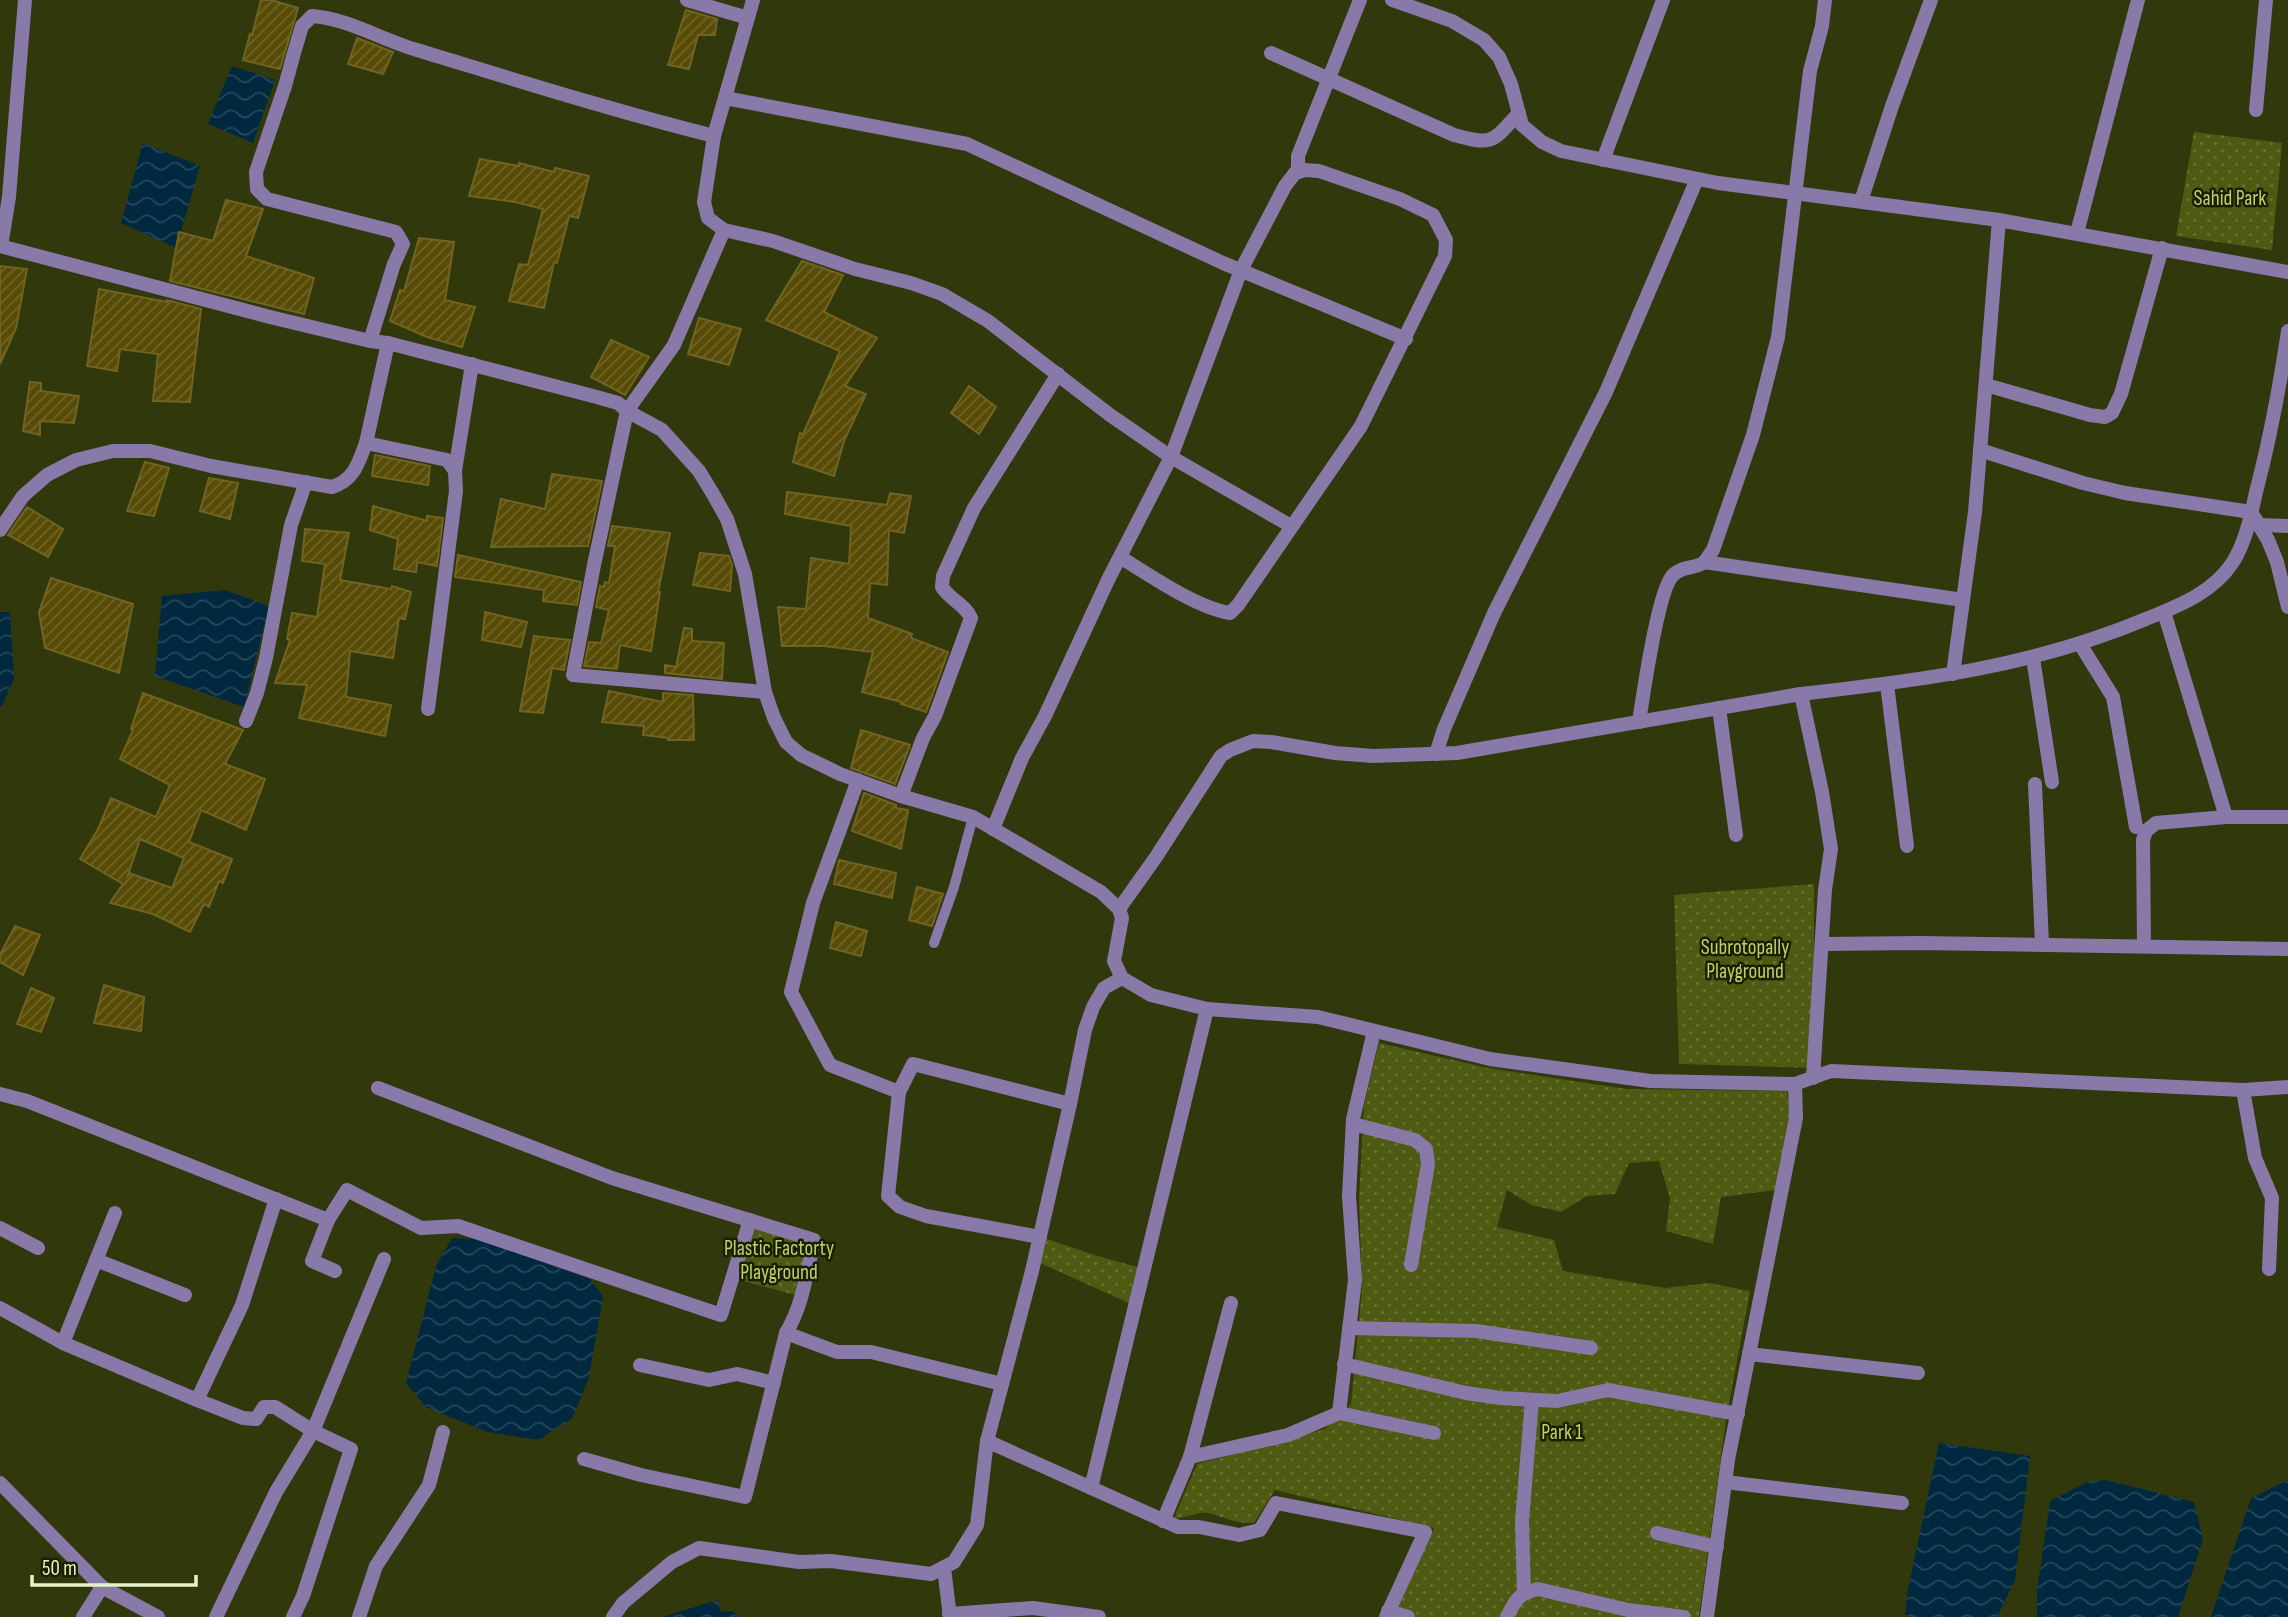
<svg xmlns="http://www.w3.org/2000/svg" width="2288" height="1617" font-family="'Sofia Sans Condensed',sans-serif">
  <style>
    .park { fill: url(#park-dots) }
    .water { fill: url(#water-waves) }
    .building { fill: url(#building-hatch); stroke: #716422; stroke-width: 2; fill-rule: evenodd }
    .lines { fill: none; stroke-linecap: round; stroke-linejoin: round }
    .service { stroke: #8879a9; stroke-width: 10 }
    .minor { stroke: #8879a9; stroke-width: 14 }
    .labels { text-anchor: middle; stroke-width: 5; stroke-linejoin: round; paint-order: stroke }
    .park-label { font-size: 21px; fill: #bfd269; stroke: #1a1f00 }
  </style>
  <defs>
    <pattern id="park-dots" width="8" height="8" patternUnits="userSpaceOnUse" patternTransform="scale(1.75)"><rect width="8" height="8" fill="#4e5912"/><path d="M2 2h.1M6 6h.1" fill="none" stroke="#687133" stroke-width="1.8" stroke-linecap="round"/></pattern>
    <pattern id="water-waves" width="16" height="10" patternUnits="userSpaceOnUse" patternTransform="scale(1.75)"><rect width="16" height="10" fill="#00283f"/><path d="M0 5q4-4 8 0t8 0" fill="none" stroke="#254859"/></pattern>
    <pattern id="building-hatch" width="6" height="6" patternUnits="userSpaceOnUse" patternTransform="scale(1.75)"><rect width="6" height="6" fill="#574b06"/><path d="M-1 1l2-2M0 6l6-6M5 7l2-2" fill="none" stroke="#6f6529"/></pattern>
  </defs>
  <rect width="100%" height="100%" fill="#31380c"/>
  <g class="park">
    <polygon points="2194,132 2282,143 2272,250 2176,236"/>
    <polygon points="1814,884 1814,1068 1679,1064 1674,895"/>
    <path d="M1379 1043 1488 1068 1627 1089 1787 1091 1790 1121 1776 1190 1721 1197 1713 1244 1666 1231 1670 1198 1659 1161 1629 1163 1615 1194 1587 1196 1561 1212 1532 1205 1507 1190 1497 1227 1554 1240 1563 1271 1665 1288 1709 1283 1750 1291 1726 1420 1699 1617H1393L1434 1528 1275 1490 1254 1523C1232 1523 1228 1518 1208 1513 1199 1511 1185 1518 1174 1518L1197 1464 1325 1429 1351 1404 1362 1289 1359 1198 1364 1105Z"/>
    <polygon points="750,1220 814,1240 802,1297 736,1279"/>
    <polygon points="1047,1239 1094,1255 1141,1268 1133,1305 1040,1263"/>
  </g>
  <g class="water">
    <polygon points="232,66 275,80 253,143 208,124"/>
    <polygon points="143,143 200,166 176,248 121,223"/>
    <polygon points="225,590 269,606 244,707 155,676 162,596"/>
    <polygon points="0,612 10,612 14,679 0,710"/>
    <polygon points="452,1238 481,1239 590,1279 603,1296 589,1377 572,1419 538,1440 487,1432 426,1407 406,1383 436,1266"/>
    <polygon points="1939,1443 2030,1456 2015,1580 1997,1617 1915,1617 1905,1615 1908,1589"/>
    <polygon points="2106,1480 2194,1502 2203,1539 2178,1617 2037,1617 2037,1591 2050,1501 2087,1482"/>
    <polygon points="2288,1480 2288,1617 2211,1617 2251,1498"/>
    <polygon points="717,1600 721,1612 731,1611 742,1617 663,1617"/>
  </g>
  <g class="building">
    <polygon points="261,0 271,0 298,8 280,69 243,60 250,34 252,35"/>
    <polygon points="686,10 717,19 715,35 698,35 689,69 668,65"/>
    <polygon points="357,38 393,52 383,74 348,64"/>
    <polygon points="480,159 519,166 519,163 554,172 555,168 589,176 578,218 569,216 557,263 554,262 544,308 509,301 519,264 528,265 543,209 515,202 469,196"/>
    <polygon points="226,200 263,209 246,256 314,278 304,314 170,281 179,232 213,241"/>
    <polygon points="419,238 454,242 445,300 475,307 462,347 427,337 390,321 400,290 404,291"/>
    <polygon points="802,261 843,275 824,312 877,338 845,386 866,394 844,441 834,476 793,462 800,433 803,434 840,351 766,320"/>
    <polygon points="0,266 27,269 16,328 0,364"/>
    <polygon points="99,289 167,302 167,300 201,309 190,402 153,401 158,354 120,349 117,371 87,366"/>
    <polygon points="699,318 741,329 729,365 688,354"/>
    <polygon points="611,340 649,357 625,395 591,377"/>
    <polygon points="30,382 41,383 41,391 79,396 74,423 40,421 40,435 23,431"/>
    <polygon points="969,386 996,407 979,434 951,413"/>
    <polygon points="375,455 430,466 428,485 372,476"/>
    <polygon points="145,462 169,468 154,516 127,511"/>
    <polygon points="552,474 602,481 588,546 491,547 501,499 545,509"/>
    <polygon points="209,478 238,483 230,519 200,511"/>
    <polygon points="787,492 887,505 890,493 911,496 904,533 889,530 887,585 870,583 868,618 912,634 911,638 948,652 926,712 901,704 902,702 862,692 873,652 824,646 782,646 778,607 806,609 811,558 849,564 851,526 785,514"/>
    <polygon points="373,506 427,521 427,516 443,518 437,566 417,562 416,572 394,569 398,539 370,530"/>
    <polygon points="27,507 63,529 48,557 8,535"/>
    <polygon points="612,526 670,533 658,592 660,592 651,651 620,645 617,669 584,666 589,642 601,643 609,610 596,607 600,586 604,587 605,582 609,583 615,546 608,546"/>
    <polygon points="305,529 349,533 340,580 391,589 392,586 411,592 405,619 399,618 393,658 350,651 346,697 391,705 385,736 299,718 307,685 275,683 290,640 287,639 292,613 317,617 325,564 302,561"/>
    <polygon points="700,553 729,556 732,565 730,591 693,585"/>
    <polygon points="458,555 581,582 577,605 543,601 544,590 455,577"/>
    <polygon points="51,578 133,604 119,673 45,648 39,612"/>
    <polygon points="485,612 527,622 521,647 482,640"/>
    <polygon points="684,628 692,629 692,641 724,643 722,679 665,673 665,665 676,667"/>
    <polygon points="534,636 570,640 564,670 552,668 543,713 520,711"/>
    <polygon points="609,691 663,702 663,693 693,695 694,740 668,740 668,738 643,735 644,726 602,722"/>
    <path d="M143 693 243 730 225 764 265 779 246 830 201 810 189 842 232 859 223 883 219 881 209 907 204 904 190 932 153 914 110 903 123 884 80 859 98 829 111 798 156 817 170 785 120 759 133 730 131 729ZM140 839 184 858 172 888 129 873 127 878Z"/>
    <polygon points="861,730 910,745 895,784 851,768"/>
    <polygon points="864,793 896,805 896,808 908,810 901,849 852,831"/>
    <polygon points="839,860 896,873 892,898 834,884"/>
    <polygon points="917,887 943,894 932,926 909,920"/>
    <polygon points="836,922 867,931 861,956 830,948"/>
    <polygon points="15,926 40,935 23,975 0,962 0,955"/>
    <polygon points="104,985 144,997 141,1031 94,1023"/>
    <polygon points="31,988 54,998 41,1032 17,1024"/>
  </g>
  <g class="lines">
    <polyline class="service" points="934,943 954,887 973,817"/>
    <g class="minor">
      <polyline points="687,0 748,18"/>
      <polyline points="753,0 714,136 704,202 708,218 724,230 773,241 855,269 911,283 942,294 988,321 1110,415 1171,457 1291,526"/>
      <polyline points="1392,0 1452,21 1484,40 1499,57 1511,84 1522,125 1542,142 1561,151 1718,183 1999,220 2288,272"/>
      <path d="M1271 53 1454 135C1494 146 1492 142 1519 113"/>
      <polyline points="725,98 967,144 1223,263 1406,339"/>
      <polyline points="2256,110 2266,0"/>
      <polyline points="1603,160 1663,0"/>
      <polyline points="1295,173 1298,172 1298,156 1360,0"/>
      <polyline points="1861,201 1892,106 1931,0"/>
      <polyline points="724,230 674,345 627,411 594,565 573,675 765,692"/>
      <polyline points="2077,233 2138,0"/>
      <polyline points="0,246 270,317 370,341 388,343 593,396 618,403 627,411 662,430 699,471 713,494 727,519 745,574 765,692 774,718 786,742 801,755 840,774 901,796 973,817 1101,892 1119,909 1122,918 1114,961 1122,978 1151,995 1207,1009 1318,1017 1490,1059 1650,1081 1795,1084 1831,1071 2243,1090 2288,1087"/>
      <polyline points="1,246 9,197 25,0"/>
      <path d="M370 341 394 264 403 244 396 232 267 199 257 189 256 172 285 86 294 53 302 26 312 16C349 19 382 40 417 50 516 80 614 111 714 136"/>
      <polyline points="1986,385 2090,415 2105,417 2112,413 2121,394 2162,248"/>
      <polyline points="366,443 388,343"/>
      <polyline points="1980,450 2083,483 2125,493 2251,512 2268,540 2277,562 2288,607"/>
      <polyline points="455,471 472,364"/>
      <polyline points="2259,525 2288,526"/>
      <path d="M0 530 23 496 47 475 76 460 113 451H150L211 466 332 487C354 480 358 464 366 443L447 460 455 471 456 491 428 709"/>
      <polyline points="1704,562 1963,600"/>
      <polyline points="2164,612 2226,817"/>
      <polyline points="2080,644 2113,697 2136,827"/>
      <polyline points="2033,658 2052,782"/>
      <polyline points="1953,674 1975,512 1999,220"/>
      <polyline points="1887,684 1907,846"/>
      <path d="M1801 694C1923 680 2031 667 2146 619 2178 606 2213 593 2233 562 2246 541 2251 515 2256 492 2270 439 2280 385 2288 331"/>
      <polyline points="1719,708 1736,835"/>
      <polyline points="246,721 257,693 266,658 291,525 306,482"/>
      <path d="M1639 722C1643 696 1658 590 1673 575 1682 566 1694 569 1703 563 1707 560 1710 553 1713 550L1753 435 1778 337 1810 71 1822 26 1825 0"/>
      <polyline points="1436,754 1444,729 1494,613 1606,392 1697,179"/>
      <polyline points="858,780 813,903 791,992 830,1065 899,1092 913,1064 1070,1104"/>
      <polyline points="2035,784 2042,944"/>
      <path d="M901 796 923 738 935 716 971 618C966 605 949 599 942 587L943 576 974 508 1058 374"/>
      <path d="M993 829 1022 758 1045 716 1108 580 1171 457 1241 270 1285 186 1295 173 1305 170 1319 171 1400 199 1433 215 1446 240 1445 256 1361 426 1238 605 1230 613C1197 608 1149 575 1120 557"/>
      <polyline points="1119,909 1156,857 1221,756 1230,750 1253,741 1271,742 1335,753 1373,756 1457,753 1801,694 1822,792 1831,849 1825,890 1813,1078"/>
      <polyline points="1822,944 1920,943 2288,949"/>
      <polyline points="2144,946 2143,840 2146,831 2156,823 2226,817 2288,817"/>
      <path d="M378 1088 612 1178 814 1240C807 1271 803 1305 786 1333L837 1352H871L1002 1384"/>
      <polyline points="2243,1090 2255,1158 2272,1198 2269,1269"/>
      <polyline points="899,1092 888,1196 900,1207 926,1216 1040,1237"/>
      <polyline points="0,1094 27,1101 328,1220"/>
      <polyline points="1353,1124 1415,1140 1426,1149 1428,1164 1411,1265"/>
      <polyline points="0,1228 38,1248"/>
      <polyline points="96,1260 185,1295"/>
      <polyline points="335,1271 312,1261 328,1220 347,1190 421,1228 458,1226 721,1315 750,1220"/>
      <polyline points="0,1308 63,1343 197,1400 243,1418 256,1419 264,1407 275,1407 313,1431 351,1449 303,1596 293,1617"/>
      <polyline points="1349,1328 1476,1331 1591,1348"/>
      <polyline points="63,1343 115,1213"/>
      <polyline points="1749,1354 1918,1373"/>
      <polyline points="1344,1364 1466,1393 1500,1398 1557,1401 1608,1390 1738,1414"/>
      <polyline points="640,1365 709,1380 737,1374 774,1383"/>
      <polyline points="197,1400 242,1305 276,1199"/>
      <polyline points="1339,1413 1434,1433"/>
      <polyline points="987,1441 1032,1271 1070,1104 1085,1030 1093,1007 1104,988 1122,978"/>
      <polyline points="1190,1457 1288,1435 1339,1413 1355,1280 1349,1196 1353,1119 1374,1031"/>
      <polyline points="584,1459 641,1475 745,1497 786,1333"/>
      <polyline points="1725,1482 1902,1503"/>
      <polyline points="0,1483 102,1587 158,1617"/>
      <polyline points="1091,1488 1207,1009"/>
      <polyline points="1163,1521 1190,1457 1231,1303"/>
      <polyline points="1657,1533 1717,1547"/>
      <polyline points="944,1568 950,1617"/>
      <polyline points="1524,1593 1522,1521 1532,1400"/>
      <polyline points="1388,1611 1408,1617"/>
      <polyline points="949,1614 1033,1608 1099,1617"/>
      <polyline points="83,1617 102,1587"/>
      <polyline points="216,1617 276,1492 313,1431 384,1259"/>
      <polyline points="359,1617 376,1566 429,1485 443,1432"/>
      <polyline points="613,1617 623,1603 672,1562 699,1548 799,1562 831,1561 931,1574 954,1562 977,1525 987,1441 1178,1527 1199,1527 1239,1535 1260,1530 1276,1503 1425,1532 1386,1617"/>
      <path d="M1507 1617C1516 1599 1518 1594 1538 1589L1628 1610 1684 1617"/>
      <polyline points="1707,1617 1728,1460 1796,1118 1795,1084"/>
    </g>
  </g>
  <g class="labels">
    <g class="park-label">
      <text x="2230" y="205">Sahid Park</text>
      <text x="1745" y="954">Subrotopally<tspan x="1745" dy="24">Playground</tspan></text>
      <text x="779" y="1255">Plastic Factorty<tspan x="779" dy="24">Playground</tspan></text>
      <text x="1562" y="1439">Park 1</text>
    </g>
  </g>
  <path d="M32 1575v10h164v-10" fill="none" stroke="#e8f2c9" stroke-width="3.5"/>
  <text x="42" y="1575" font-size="21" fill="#e8f2c9" stroke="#1a1f00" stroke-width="5" paint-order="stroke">50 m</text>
</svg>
